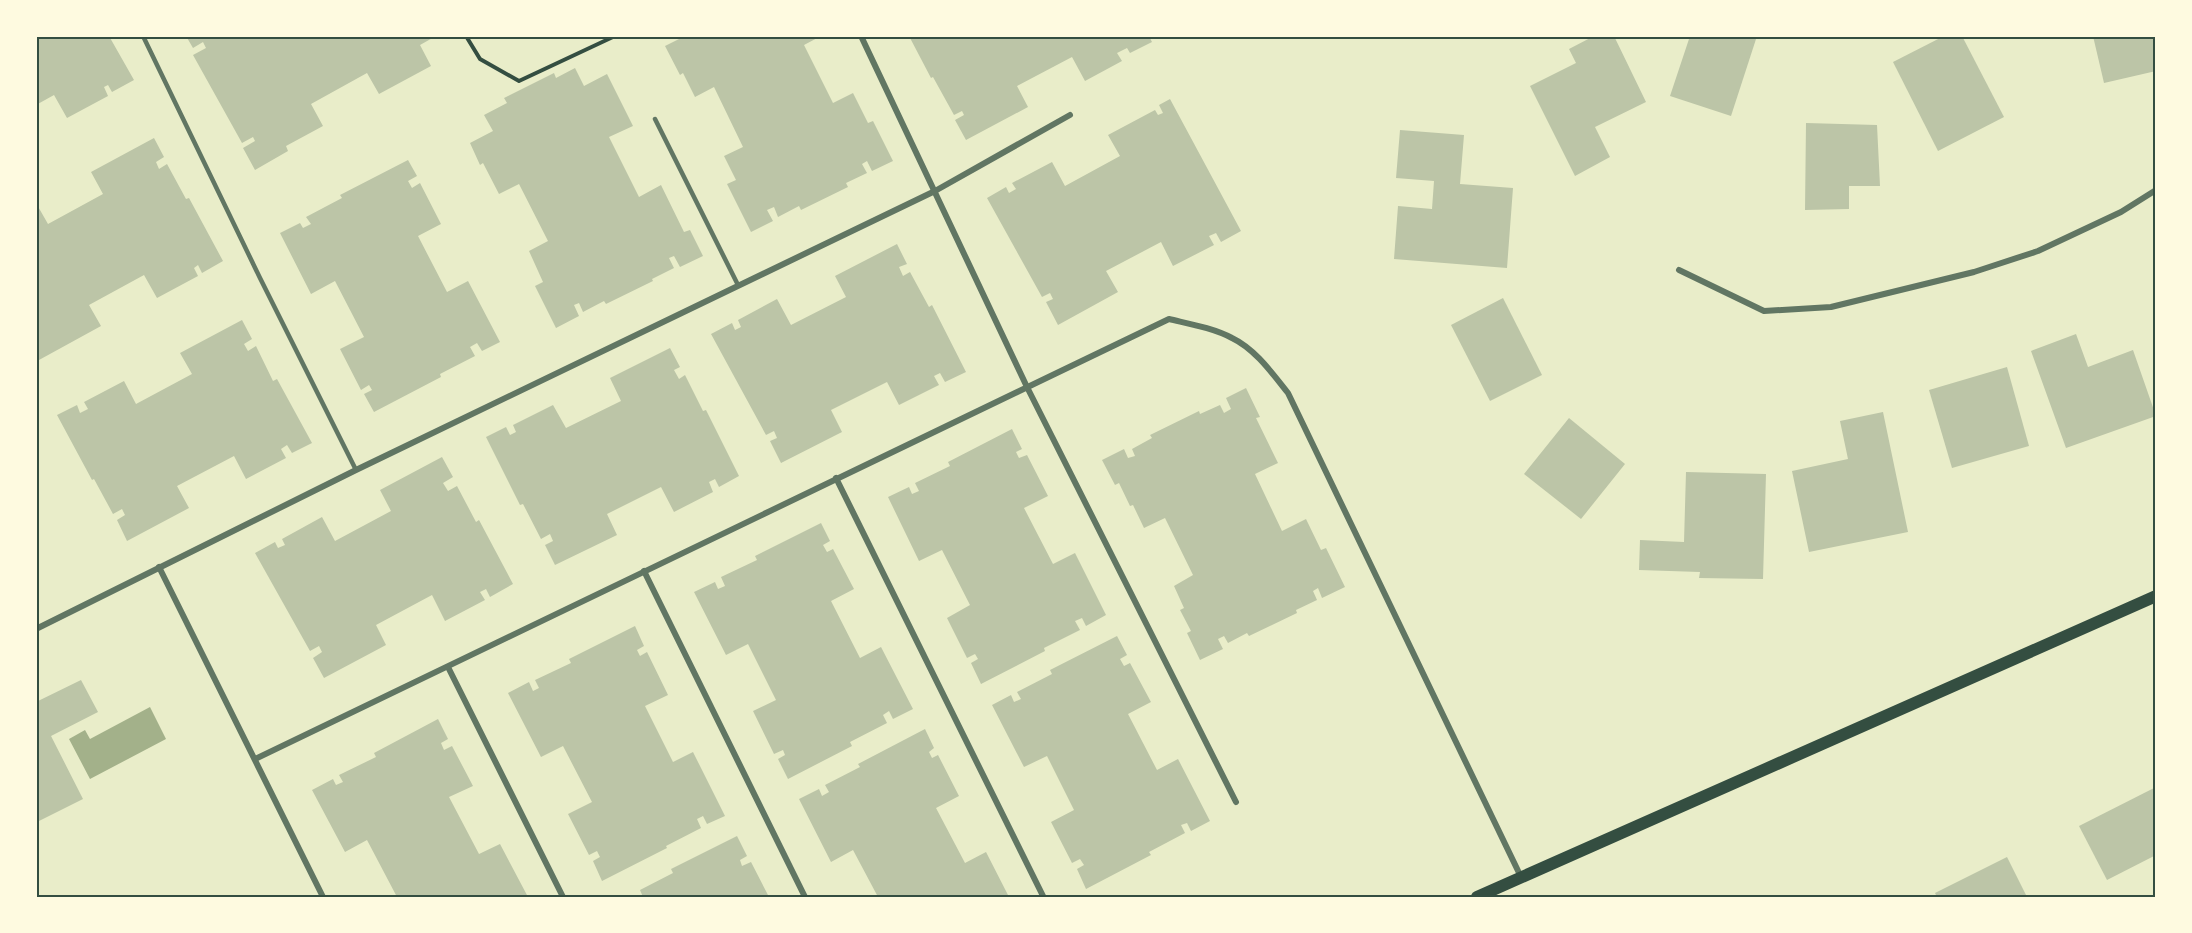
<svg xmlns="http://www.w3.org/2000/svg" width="2192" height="933" font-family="'Roboto Condensed',sans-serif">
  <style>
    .water { fill: #a3b18a }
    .building { fill: #bcc5a7 }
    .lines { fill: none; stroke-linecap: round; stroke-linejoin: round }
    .path { stroke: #344e41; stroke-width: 4 }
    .service { stroke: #617663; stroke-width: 4.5 }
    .minor { stroke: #617663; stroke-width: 6 }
    .secondary { stroke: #344e41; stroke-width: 12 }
    .neatline { fill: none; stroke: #344e41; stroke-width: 2 }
  </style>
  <rect width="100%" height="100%" fill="#e9edc9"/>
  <polygon class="water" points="150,707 166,739 90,779 69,739 85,730 90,739"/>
  <g class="building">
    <polygon points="36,36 109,36 134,80 112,92 108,85 104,87 108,96 67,118 54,95 36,105"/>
    <polygon points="186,36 436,36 420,45 431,66 379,94 367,73 311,104 323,126 286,146 288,151 255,170 243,148 255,141 253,137 242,143 193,55 206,48 203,42 193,48"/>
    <polygon points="685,36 821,36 804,45 833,103 853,93 868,123 873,121 893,161 872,171 867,161 862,164 867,173 846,183 848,187 801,210 799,206 778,217 774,207 767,210 773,221 751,232 727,184 736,180 724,156 743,147 714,87 695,97 683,73 680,75 665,46"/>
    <polygon points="909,36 1149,36 1152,42 1130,53 1127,48 1117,53 1122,61 1085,81 1072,57 1017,86 1028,107 966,140 955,120 964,115 962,111 954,115 933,77 931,78"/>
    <polygon points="1594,36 1614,36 1646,102 1595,127 1610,157 1575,176 1530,86 1576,63 1569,49"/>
    <polygon points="1690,36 1757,36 1731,116 1670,96"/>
    <polygon points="1944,36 1962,36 2004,117 1938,151 1893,62"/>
    <polygon points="2093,36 2156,36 2156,71 2104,83"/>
    <polygon points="575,68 584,86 607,74 633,126 609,137 639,197 661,185 684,232 690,230 703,256 680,267 674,256 669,258 674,268 652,279 653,281 606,304 604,301 583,312 579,303 574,305 579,316 556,328 535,286 543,282 529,251 548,241 519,184 499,194 483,163 480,165 470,143 493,131 484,115 507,103 504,98 554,73 556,78"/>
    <polygon points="1170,99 1241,231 1221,242 1216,233 1209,236 1214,245 1173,266 1161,242 1106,271 1118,292 1058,325 1046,302 1053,299 1050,293 1042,297 987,198 1006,187 1009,193 1016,189 1012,183 1052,162 1065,186 1120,156 1108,135 1155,110 1158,115 1163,113 1159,105"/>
    <polygon points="1806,123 1877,125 1880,186 1849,186 1849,209 1805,210"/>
    <polygon points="1400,130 1464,135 1460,184 1513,188 1507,268 1394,259 1398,206 1432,209 1434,181 1396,178"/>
    <polygon points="154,138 164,157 156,162 159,169 167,164 186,199 189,198 223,261 202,273 198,265 194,268 198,276 157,298 144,275 89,305 101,326 39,360 36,354 36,203 48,224 103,194 91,172"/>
    <polygon points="408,160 417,176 408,181 412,188 420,183 441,224 418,236 447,292 468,281 500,342 482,351 477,343 470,347 475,356 440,374 441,377 374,412 364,394 372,390 369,385 361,390 340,349 364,337 335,281 311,294 280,233 300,223 303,228 311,224 306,217 342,198 340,195"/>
    <polygon points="897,244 907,264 899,267 903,276 910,272 929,307 932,305 966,372 945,382 940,373 934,376 939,385 899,405 887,382 831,410 842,432 781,463 770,441 777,438 774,431 766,435 711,334 732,323 735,330 741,327 738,320 777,299 791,325 846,297 835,276"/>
    <polygon points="1503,298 1542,375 1490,401 1451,325"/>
    <polygon points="242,320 252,339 244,344 248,351 256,346 273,381 277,379 312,443 292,453 287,445 281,449 286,458 246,479 234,456 177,486 189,508 127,541 117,520 125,515 122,509 113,514 94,479 92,480 57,415 77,405 80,413 88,409 84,402 124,381 136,404 192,374 180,353"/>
    <polygon points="2076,334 2088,367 2133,350 2156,416 2066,448 2031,351"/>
    <polygon points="670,348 680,367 674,370 679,379 685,375 703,411 706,410 739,476 719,487 715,479 709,482 713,492 674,512 661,487 607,514 617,535 555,565 545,545 553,541 550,534 541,539 523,504 520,505 486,437 506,427 510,435 516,432 513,425 553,405 566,428 621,401 610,378"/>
    <polygon points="2007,367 2029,446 1952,468 1929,390"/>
    <polygon points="1246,388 1260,417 1256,418 1278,463 1255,474 1282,531 1306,519 1321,550 1326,548 1345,587 1322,598 1318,588 1313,591 1317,600 1296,610 1297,613 1249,636 1247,633 1228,643 1224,636 1218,639 1223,649 1200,660 1187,633 1191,631 1180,610 1184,608 1174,586 1193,575 1165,518 1144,528 1133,505 1130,506 1119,483 1115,485 1102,460 1124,449 1128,458 1135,456 1132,449 1152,438 1150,435 1199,411 1200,414 1220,405 1224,413 1231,409 1226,398"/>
    <polygon points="1883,412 1908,532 1809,552 1792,471 1848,459 1840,421"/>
    <polygon points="1569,418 1625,464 1581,519 1524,474"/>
    <polygon points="1012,429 1022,449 1016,452 1019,458 1027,455 1048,496 1024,508 1053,564 1075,553 1106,615 1086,626 1082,618 1075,621 1080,630 1044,648 1045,651 981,684 971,663 978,659 975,654 967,658 947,618 970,605 942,550 919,561 888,497 909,487 912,494 919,491 915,483 950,466 948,462"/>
    <polygon points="442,457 453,477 443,483 448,491 457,486 476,522 479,520 513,584 490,597 486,589 480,592 485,600 445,621 432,595 376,625 386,645 324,678 313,658 322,652 319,646 310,651 255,553 275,542 278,548 285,545 282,539 322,517 335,541 391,511 380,490"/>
    <polygon points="1686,472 1766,474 1763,579 1699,578 1700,572 1639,570 1640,540 1684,542"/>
    <polygon points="821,523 830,541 823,545 827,552 833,549 854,589 831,601 860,658 881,647 913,709 893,719 889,711 883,715 887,723 850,742 852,746 788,779 778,759 785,755 783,750 774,754 753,711 776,700 748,644 726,655 694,592 715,582 718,589 725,586 721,577 757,560 755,556"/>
    <polygon points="635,626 644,646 637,650 640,656 647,652 668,695 645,706 673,762 693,752 725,816 707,824 703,816 697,819 701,828 666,846 667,848 602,881 593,861 600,857 597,851 589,855 568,814 592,802 563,746 541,757 508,693 529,682 533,691 539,688 535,680 571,663 569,659"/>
    <polygon points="1117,636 1127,655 1120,659 1124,666 1130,663 1151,702 1128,714 1157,770 1178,759 1210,821 1191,831 1187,823 1181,825 1185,833 1149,852 1151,855 1086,889 1077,869 1084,865 1080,859 1072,863 1051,822 1074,810 1047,756 1024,767 992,705 1011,695 1014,702 1021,699 1017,692 1052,674 1050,670"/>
    <polygon points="81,680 98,712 51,736 83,799 39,821 36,814 36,702"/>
    <polygon points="438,719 448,739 441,743 444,750 452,746 473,786 449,797 479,854 500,844 528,897 397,897 367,840 345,852 312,790 333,779 336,785 343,782 339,775 376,757 374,753"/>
    <polygon points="925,729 934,748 929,752 932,758 938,755 959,796 936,808 965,863 986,852 1009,897 878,897 853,850 831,862 799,799 819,789 822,796 829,792 825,785 860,767 858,764"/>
    <polygon points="2156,787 2156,855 2107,880 2079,826"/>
    <polygon points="737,836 747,856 740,860 742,866 751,862 769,897 643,897 640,890 673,873 671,869"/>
    <polygon points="2007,857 2027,897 1937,897 1935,893"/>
  </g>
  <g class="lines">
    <polyline class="path" points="466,36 480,59 519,81 615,36"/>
    <g class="service">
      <polyline points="143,36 260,278 356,470"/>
      <polyline points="655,119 738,285"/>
    </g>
    <g class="minor">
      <polyline points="861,36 1027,387 1236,802"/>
      <polyline points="1679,270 1764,311 1831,307 1974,272 2038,251 2121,212 2156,190"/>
      <polyline points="836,478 1043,896"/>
      <polyline points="159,567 323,897"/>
      <polyline points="644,571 805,897"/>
      <polyline points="36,629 356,470 935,191 1070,115"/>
      <polyline points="448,667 563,897"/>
      <path d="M255 759 1169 319C1190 324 1213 328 1232 338 1255 349 1272 373 1288 393L1521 877"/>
    </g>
    <polyline class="secondary" points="1477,897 2156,596"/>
  </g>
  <rect width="2192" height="933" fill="none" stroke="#fefae0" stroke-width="75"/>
  <rect x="38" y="38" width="2116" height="858" class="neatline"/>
</svg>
